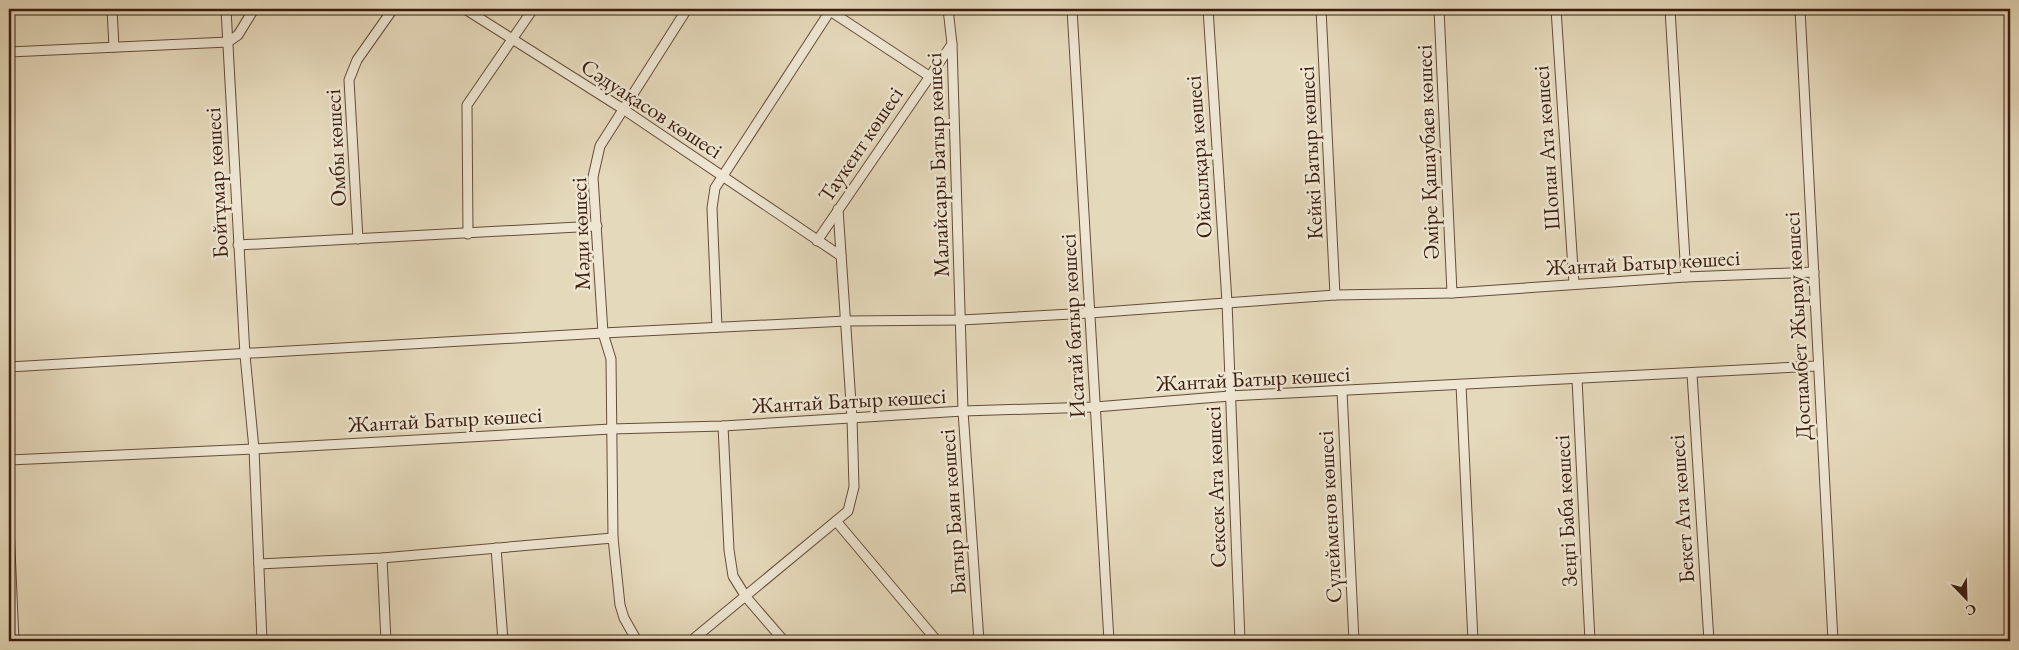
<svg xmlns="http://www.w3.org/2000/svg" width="2019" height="650" font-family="'EB Garamond',serif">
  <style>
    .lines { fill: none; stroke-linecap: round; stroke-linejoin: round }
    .minor-casing { stroke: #664c39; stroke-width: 11 }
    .minor { stroke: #eee6d3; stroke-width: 9 }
    .labels { text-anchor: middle; stroke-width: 5; stroke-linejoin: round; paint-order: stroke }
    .street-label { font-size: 22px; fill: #3b1d0e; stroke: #eee6d3 }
  </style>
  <rect width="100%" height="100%" fill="#e5d9bb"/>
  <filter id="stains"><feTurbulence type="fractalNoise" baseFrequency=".004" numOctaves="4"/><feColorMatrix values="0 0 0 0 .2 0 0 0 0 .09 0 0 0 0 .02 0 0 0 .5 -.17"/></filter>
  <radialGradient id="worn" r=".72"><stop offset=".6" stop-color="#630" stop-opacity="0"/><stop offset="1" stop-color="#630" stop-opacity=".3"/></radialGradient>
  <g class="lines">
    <g class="minor-casing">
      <g id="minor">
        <polyline points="112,9 114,47"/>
        <polyline points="226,9 245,355 254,449 262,641"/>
        <polyline points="465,9 623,109 841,256"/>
        <polyline points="827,9 929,76"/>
        <polyline points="948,9 952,44 963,411 979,641"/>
        <polyline points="1072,9 1109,641"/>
        <polyline points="1208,9 1227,302 1240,641"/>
        <polyline points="1321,9 1335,295"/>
        <polyline points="1439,9 1452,293"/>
        <polyline points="1556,9 1574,284"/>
        <polyline points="1670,9 1686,277"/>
        <polyline points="1800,9 1833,641"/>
        <polyline points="9,52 228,42 238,35 254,9"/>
        <polyline points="468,234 467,105 533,9"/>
        <polyline points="358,239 349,80 357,60 393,9"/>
        <polyline points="817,241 952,44"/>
        <polyline points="238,245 597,226"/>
        <polyline points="717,327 712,208 715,188 830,11"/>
        <polyline points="9,367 603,333 846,321 961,320 1090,313 1335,295 1452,293 1686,277 1814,272"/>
        <polyline points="1692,374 1709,641"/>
        <polyline points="1577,379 1590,641"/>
        <polyline points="1461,385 1473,641"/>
        <polyline points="1342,391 1354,641"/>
        <polyline points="723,426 729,550 733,576 746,597 784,641"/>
        <polyline points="9,460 254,449 611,429 723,426 963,411 1095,407 1230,396 1817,366"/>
        <polyline points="836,521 937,641"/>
        <polyline points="9,526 14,641"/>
        <polyline points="613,538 611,359 603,333 593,177 600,146 687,9"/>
        <polyline points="496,548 503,641"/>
        <polyline points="382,558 386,641"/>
        <polyline points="259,564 382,558 613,538 620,605 624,618 637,641"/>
        <polyline points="691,641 836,521 848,511 854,487 852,418 838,209"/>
      </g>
    </g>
    <use href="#minor" class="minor"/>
  </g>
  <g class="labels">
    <g class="street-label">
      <text transform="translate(652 108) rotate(33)" y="8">Сәдуақасов көшесі</text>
      <text transform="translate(860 144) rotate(-56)" y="8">Таукент көшесі</text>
      <text transform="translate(335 148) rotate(-93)" y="8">Омбы көшесі</text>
      <text transform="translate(1546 148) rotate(-94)" y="8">Шопан Ата көшесі</text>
      <text transform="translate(1427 152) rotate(-92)" y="8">Әміре Қашаубаев көшесі</text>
      <text transform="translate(1310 153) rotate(-93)" y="8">Кейкі Батыр көшесі</text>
      <text transform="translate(1198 157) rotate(-94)" y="8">Ойсылқара көшесі</text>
      <text transform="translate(937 165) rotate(-92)" y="8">Малайсары Батыр көшесі</text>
      <text transform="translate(216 183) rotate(-93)" y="8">Бойтұмар көшесі</text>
      <text transform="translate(580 234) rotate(-92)" y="8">Мәди көшесі</text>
      <text transform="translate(1643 262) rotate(-3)" y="8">Жантай Батыр көшесі</text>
      <text transform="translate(1072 326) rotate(-93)" y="8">Исатай батыр көшесі</text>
      <text transform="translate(1797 326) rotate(-93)" y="8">Доспамбет Жырау көшесі</text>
      <text transform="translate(1253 378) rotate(-3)" y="8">Жантай Батыр көшесі</text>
      <text transform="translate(849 400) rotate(-3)" y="8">Жантай Батыр көшесі</text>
      <text transform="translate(445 419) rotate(-3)" y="8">Жантай Батыр көшесі</text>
      <text transform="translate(1215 487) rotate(-92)" y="8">Сексек Ата көшесі</text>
      <text transform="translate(1681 509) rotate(-94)" y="8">Бекет Ата көшесі</text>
      <text transform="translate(1565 511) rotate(-93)" y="8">Зеңгі Баба көшесі</text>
      <text transform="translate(952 512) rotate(-94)" y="8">Батыр Баян көшесі</text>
      <text transform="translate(1329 517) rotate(-93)" y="8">Сүлейменов көшесі</text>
    </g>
  </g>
  <rect width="2019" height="650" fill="none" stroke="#e5d9bb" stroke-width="30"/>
  <rect x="10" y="10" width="1999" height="630" fill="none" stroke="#3b1d0e" stroke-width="2.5"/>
  <rect x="15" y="15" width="1989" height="620" fill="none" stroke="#3b1d0e"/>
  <g transform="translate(1966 598) rotate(157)" stroke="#eee6d3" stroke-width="4" paint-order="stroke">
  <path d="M0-4L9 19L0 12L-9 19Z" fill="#3b1d0e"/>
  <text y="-8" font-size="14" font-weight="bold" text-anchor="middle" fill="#3b1d0e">С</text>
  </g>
  <rect width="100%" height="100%" filter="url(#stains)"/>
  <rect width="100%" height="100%" fill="url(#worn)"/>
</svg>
